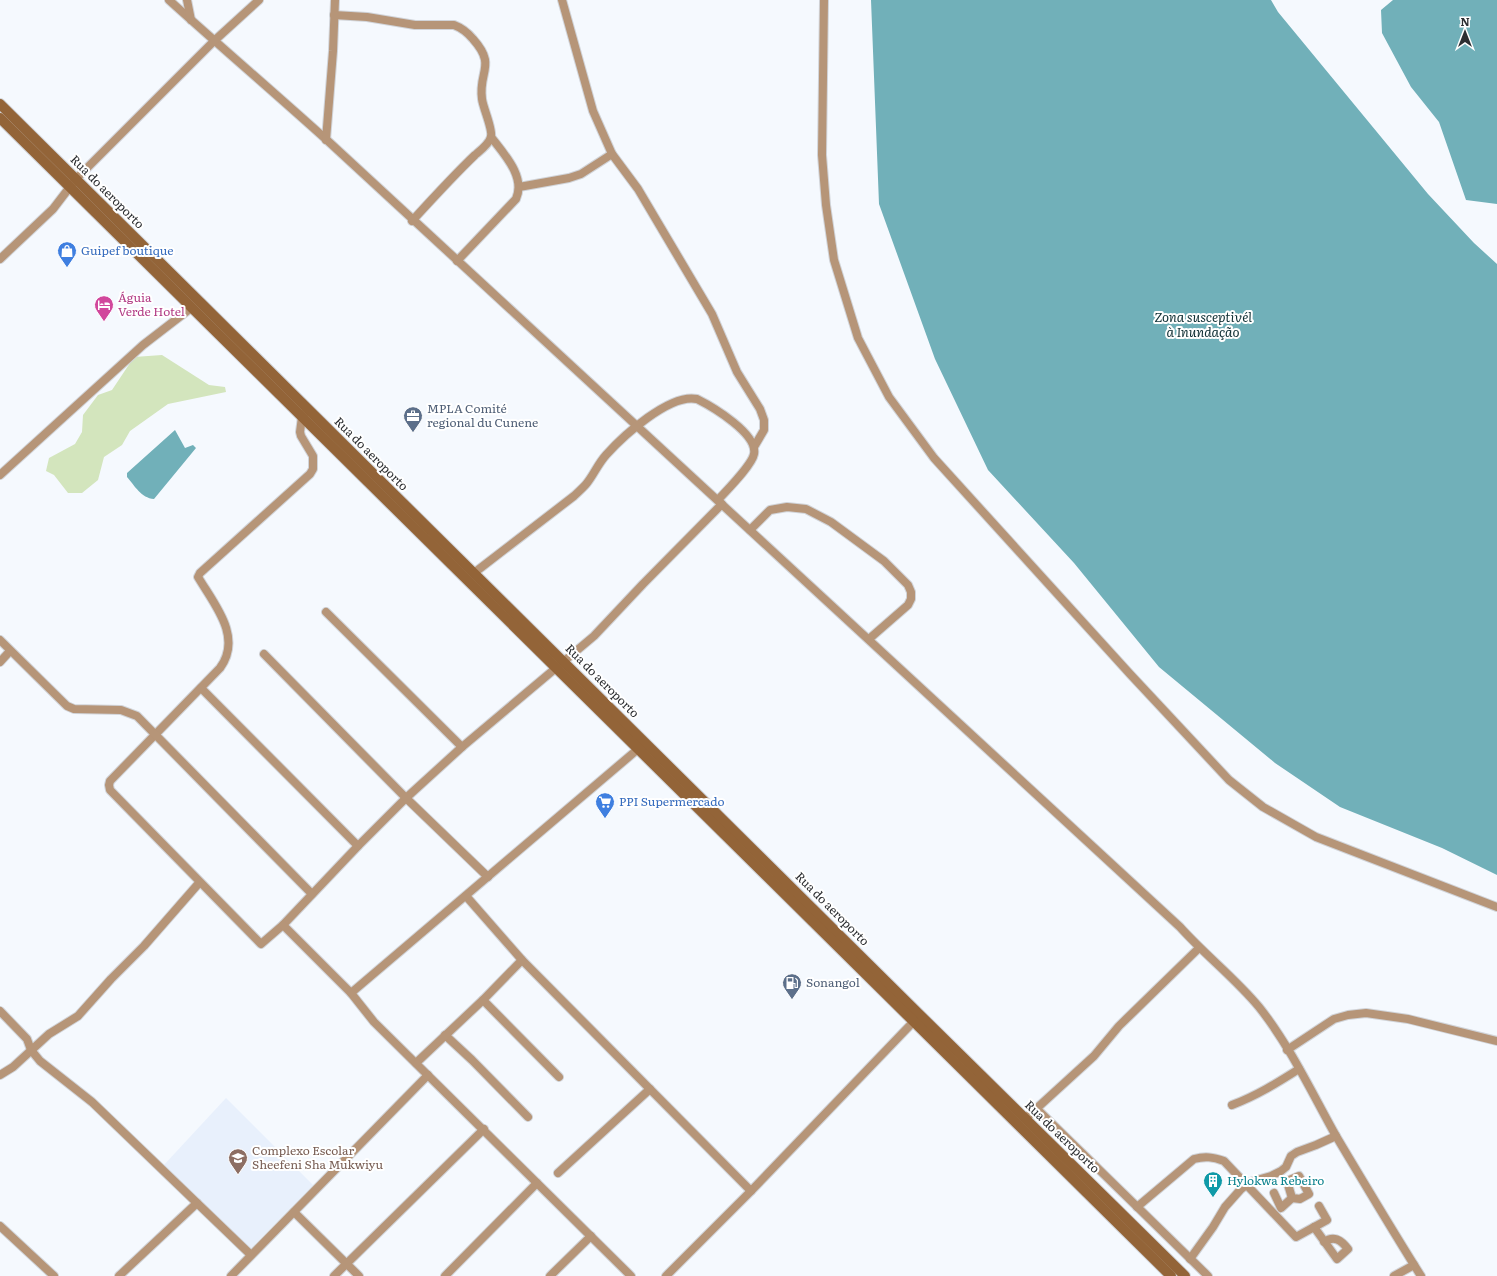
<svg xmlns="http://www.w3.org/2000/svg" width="1497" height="1276" font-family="Literata,serif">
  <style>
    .built { fill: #e8f0fc }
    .green { fill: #d3e5bd }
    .water { fill: #71b0b9 }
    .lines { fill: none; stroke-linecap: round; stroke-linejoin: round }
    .minor-casing { stroke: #d1d4d9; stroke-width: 10 }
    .secondary-casing { stroke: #d1d4d9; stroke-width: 12 }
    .minor { stroke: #b69578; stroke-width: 8 }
    .secondary { stroke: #936438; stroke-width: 10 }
    .labels { text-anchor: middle; stroke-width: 4; stroke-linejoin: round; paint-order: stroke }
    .street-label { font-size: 12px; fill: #2c2e31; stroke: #fff }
    .shop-label { font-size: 12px; fill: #366cbe; stroke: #fff; text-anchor: start }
    .hotel-label { font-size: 12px; fill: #b23c85; stroke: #fff; text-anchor: start }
    .service-label { font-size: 12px; fill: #4e5e75; stroke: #fff; text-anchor: start }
    .education-label { font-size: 12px; fill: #785e54; stroke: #fff; text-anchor: start }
    .culture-label { font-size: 12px; fill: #0d838f; stroke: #fff; text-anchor: start }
    .water-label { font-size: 13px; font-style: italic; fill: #0e2e33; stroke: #fff }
  </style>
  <rect width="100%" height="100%" fill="#f5f9fe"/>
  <polygon class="built" points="226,1098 313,1185 249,1250 163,1166"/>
  <polygon class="green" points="162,355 209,385 225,387 226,392 168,404 130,431 122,445 104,457 98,480 82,493 68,493 54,475 46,471 49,458 75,444 82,432 83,415 98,395 112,390 134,357"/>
  <g class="water">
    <polygon points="871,0 1271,0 1278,12 1428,194 1474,243 1497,264 1497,875 1442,848 1340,807 1275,763 1159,667 1074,563 988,470 935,359 879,204"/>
    <polygon points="1393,0 1497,0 1497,204 1466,200 1439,122 1411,87 1382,33 1381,10"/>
    <path d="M175 430 185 448 193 445 196 448 154 499C141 498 135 486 127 477V473Z"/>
  </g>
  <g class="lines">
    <g class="minor-casing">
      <g id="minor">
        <path d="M169 0C222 48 276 94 329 142 613 404 897 665 1180 927 1205 955 1235 978 1259 1007 1290 1046 1312 1093 1336 1136 1364 1183 1392 1230 1421 1276"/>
        <polyline points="187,0 191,20"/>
        <polyline points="562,0 593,111 612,154 638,189 712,314 737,372 760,409 764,420 764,430 754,447"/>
        <polyline points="824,0 822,155 826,205 834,260 858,338 889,397 934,458 1130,674 1229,780 1263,807 1316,837 1497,907"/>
        <path d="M334 15 367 17 415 25H454C462 28 468 33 473 39 497 66 478 71 482 99 483 108 493 129 491 137 489 144 481 150 475 155 453 176 433 198 412 221"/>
        <polyline points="326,140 333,51 335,0"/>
        <polyline points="519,187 569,178 581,174 612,154"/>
        <polyline points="0,259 53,209 76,179 214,41 259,0"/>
        <path d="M457 261 516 199C526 177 504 154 491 137"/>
        <path d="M305 413 302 417 300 432 301 436 313 456V469L310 474 200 573 198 577C214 604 243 637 220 668L110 781 109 785 110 790 261 944 283 925 358 846 406 798 462 747 594 636 643 584 722 504"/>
        <polyline points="0,475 143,345 191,308"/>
        <polyline points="750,530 770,510 787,507 806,509 831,522 884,561 908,585 911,592 911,599 908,605 869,639"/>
        <path d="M474 573 574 496C578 492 583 488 587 483 594 474 598 464 606 455 623 436 670 393 697 399 713 407 758 434 754 454 752 465 727 490 718 500"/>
        <polyline points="326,612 462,747"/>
        <polyline points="0,640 67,706 74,709 121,710 137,716 312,894"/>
        <polyline points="264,654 406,798 488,877"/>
        <polyline points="0,662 10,651"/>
        <polyline points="201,688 358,846"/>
        <polyline points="466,896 522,960 751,1191"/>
        <polyline points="283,925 351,993 374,1022 631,1276"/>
        <polyline points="351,993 638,749"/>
        <polyline points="483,1000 559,1077"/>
        <polyline points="0,1011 27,1039 31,1050 40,1061 92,1102 251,1255"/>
        <polyline points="445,1035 472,1060 528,1117"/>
        <polyline points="1287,1050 1334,1019 1348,1015 1366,1013 1408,1019 1497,1041"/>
        <polyline points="416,1063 483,1000 522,960"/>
        <polyline points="0,1075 13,1067 49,1034 78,1016 111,979 144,946 199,883"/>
        <path d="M1232 1105C1256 1096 1277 1083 1299 1069"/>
        <polyline points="1036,1108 1208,1276"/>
        <polyline points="1025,1119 1094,1056 1119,1026 1199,948"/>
        <polyline points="558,1173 650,1089"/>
        <polygon points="1299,1176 1309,1194 1300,1199 1292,1198 1287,1181"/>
        <polyline points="1274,1193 1281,1208 1292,1198"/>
        <path d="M1137 1207 1194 1159C1205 1156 1213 1157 1224 1161L1296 1237 1327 1220 1319 1206"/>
        <polyline points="294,1212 359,1276"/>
        <polyline points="0,1226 54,1276"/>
        <path d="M1314 1227 1337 1259 1348 1249C1341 1240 1334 1235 1324 1242"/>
        <polyline points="1190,1259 1213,1227 1225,1207 1241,1189 1250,1182 1271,1176 1281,1171 1286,1167 1291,1156 1297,1152 1316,1145 1336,1136"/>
        <polyline points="119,1276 197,1203"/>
        <polyline points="231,1276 428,1075"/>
        <polyline points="334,1276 484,1129"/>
        <polyline points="445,1276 537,1183"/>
        <polyline points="550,1276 591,1236"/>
        <polyline points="666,1276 751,1191 918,1017"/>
        <polyline points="1394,1276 1414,1265"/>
      </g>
    </g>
    <g class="secondary-casing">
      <g id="secondary">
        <polyline points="0,104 920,1015 1185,1276"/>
        <polyline points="0,118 1171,1276"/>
      </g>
    </g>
    <use href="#minor" class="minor"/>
    <use href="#secondary" class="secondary"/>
  </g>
  <defs>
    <g id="shop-pin" transform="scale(1)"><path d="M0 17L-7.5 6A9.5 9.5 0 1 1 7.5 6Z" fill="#3f7fe0" stroke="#fff"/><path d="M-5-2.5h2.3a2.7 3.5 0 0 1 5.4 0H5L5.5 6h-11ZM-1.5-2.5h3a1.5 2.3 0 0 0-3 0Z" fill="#fff"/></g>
    <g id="hotel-pin" transform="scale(1)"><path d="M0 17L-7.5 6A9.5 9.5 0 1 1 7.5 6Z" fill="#d1479c" stroke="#fff"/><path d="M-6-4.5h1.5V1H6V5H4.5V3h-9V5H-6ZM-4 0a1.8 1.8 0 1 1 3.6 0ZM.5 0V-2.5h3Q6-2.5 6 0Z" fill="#fff"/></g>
    <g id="office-pin" transform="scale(1)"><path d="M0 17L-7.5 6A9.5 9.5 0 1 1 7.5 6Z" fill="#5c6f8a" stroke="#fff"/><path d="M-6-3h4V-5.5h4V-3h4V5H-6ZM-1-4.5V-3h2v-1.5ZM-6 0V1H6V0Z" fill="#fff"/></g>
    <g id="supermarket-pin" transform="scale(1)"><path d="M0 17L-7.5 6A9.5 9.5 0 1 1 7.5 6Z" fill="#3f7fe0" stroke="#fff"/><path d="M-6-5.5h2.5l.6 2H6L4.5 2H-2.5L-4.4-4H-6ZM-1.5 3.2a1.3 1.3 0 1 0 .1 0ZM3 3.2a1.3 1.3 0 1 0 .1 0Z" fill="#fff"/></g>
    <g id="fuel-pin" transform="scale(1)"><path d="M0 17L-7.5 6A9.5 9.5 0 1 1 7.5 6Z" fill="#5c6f8a" stroke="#fff"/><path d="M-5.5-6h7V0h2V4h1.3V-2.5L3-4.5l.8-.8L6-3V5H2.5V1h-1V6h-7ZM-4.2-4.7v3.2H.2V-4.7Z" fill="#fff"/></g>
    <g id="school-pin" transform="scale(1)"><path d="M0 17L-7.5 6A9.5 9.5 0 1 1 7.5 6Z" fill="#8d6e63" stroke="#fff"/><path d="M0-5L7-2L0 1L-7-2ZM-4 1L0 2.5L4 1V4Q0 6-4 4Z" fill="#fff"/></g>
    <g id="building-pin" transform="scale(1)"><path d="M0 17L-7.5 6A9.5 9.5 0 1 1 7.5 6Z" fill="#0f9aa8" stroke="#fff"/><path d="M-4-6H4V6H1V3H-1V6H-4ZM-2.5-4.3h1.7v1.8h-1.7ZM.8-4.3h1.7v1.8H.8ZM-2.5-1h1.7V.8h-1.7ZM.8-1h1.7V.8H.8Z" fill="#fff"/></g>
  </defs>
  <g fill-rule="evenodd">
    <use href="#shop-pin" x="67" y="251"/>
    <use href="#hotel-pin" x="104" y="305"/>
    <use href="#office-pin" x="413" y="416"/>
    <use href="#supermarket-pin" x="605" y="802"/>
    <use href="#fuel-pin" x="792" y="983"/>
    <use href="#school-pin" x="238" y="1158"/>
    <use href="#building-pin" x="1213" y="1181"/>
  </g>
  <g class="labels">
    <g class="street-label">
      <text transform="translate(107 192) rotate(45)" y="4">Rua do aeroporto</text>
      <text transform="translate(371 454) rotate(45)" y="4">Rua do aeroporto</text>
      <text transform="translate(602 681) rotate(45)" y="4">Rua do aeroporto</text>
      <text transform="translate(832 909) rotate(45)" y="4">Rua do aeroporto</text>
      <text transform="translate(1062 1137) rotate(44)" y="4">Rua do aeroporto</text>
    </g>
    <g class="shop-label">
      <text x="81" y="255">Guipef boutique</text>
      <text x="619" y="806">PPI Supermercado</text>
    </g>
    <g class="hotel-label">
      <text x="118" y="302">Águia<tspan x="118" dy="14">Verde Hotel</tspan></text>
    </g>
    <g class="service-label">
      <text x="427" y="413">MPLA Comité<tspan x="427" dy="14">regional du Cunene</tspan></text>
      <text x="806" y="987">Sonangol</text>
    </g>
    <g class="education-label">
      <text x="252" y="1155">Complexo Escolar<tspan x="252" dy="14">Sheefeni Sha Mukwiyu</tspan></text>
    </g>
    <g class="culture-label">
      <text x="1227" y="1185">Hylokwa Rebeiro</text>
    </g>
    <g class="water-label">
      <text x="1203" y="322">Zona susceptivél<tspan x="1203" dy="15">à Inundação</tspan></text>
    </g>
  </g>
  <g transform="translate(1465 32)" stroke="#ffffff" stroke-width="3" paint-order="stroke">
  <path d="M0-3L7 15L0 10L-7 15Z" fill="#2c2e31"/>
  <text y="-6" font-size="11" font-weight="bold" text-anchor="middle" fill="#2c2e31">N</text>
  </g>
</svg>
